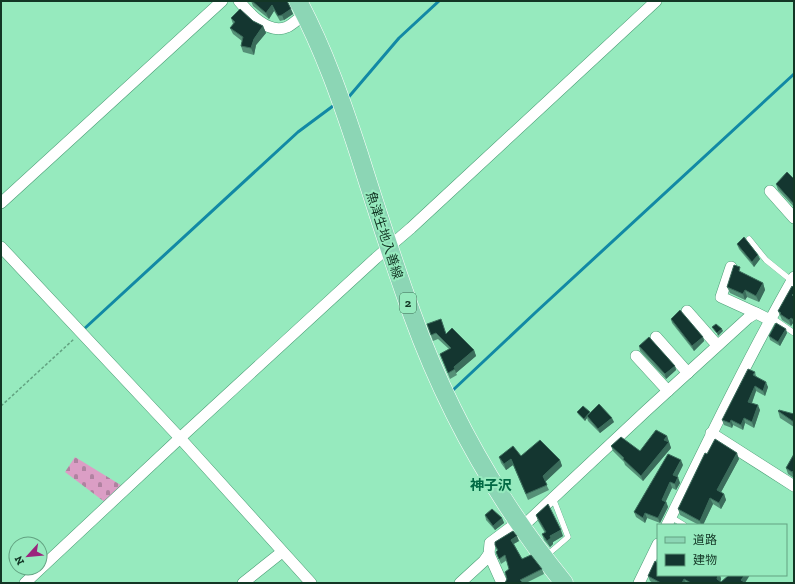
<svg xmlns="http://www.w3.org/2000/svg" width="795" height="584" font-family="'Zilla Slab','Noto Sans JP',serif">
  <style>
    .cemetery { fill: url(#cemetery-stones) }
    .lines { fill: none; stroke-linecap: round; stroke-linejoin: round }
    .stream { stroke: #1289a5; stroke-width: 3 }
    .service-casing { stroke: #4a9d75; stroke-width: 6 }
    .minor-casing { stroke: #4a9d75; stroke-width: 12 }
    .primary-casing { stroke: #fff; stroke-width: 19 }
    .path { stroke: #62a381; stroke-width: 1.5; stroke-dasharray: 3 2; stroke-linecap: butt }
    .service { stroke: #fff; stroke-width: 5.5 }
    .minor { stroke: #fff; stroke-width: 11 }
    .primary { stroke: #8cd6b5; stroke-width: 18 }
    .wall { fill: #559077 }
    .shaded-wall { fill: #3b6c5b }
    .building { fill: #143630; stroke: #3b6c5b }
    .labels { text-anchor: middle; stroke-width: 4; stroke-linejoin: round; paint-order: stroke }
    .shield { fill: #96eabe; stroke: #3a6c53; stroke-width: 1 }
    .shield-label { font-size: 12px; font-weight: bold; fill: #133625 }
    .street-label { font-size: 13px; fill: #133625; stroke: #96eabe }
    .neighbourhood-label { font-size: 14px; font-weight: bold; fill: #006943; stroke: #96eabe }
  </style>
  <defs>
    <pattern id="cemetery-stones" width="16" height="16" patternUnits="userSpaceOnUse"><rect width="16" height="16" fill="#db9ec5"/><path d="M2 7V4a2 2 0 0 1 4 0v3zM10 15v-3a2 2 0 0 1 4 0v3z" fill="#b082a0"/></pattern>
  </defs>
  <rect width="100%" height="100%" fill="#96eabe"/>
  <polygon class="cemetery" points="75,457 124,487 106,503 65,472"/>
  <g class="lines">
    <g class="stream">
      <polyline points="347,99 399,38 439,1"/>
      <polyline points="84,329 298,132 337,103"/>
      <polyline points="452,391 536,312 794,74"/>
    </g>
    <g class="service-casing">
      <g id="service">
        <polyline points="749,239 766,260 792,281"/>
        <polyline points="771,317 794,333"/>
        <polyline points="671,517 684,525"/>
        <polyline points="546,556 568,537 553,498"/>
      </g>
    </g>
    <g class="minor-casing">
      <g id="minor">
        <path d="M239 1C249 13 268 35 287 27 293 24 299 18 305 14"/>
        <polyline points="770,191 794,218"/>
        <polyline points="1,203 222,1"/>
        <polyline points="1,247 180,438 311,583"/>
        <polyline points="731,267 721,297 756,313"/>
        <polyline points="687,311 717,345"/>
        <polyline points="656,337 688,373"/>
        <polyline points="636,356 668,391"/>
        <polyline points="711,433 794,486"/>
        <path d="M667 525C708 441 748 358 794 277"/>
        <polyline points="521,528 647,410 748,318 756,313 770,320"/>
        <polyline points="489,554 502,583"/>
        <polyline points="25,583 180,438 376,258 411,228 656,1"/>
        <polyline points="243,583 282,552"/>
        <polyline points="460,583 484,561 489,554 490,543 518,522"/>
        <polyline points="639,583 658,544"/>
      </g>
    </g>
    <g class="primary-casing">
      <path id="primary" d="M298 1C324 50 342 102 359 154 376 208 393 261 412 314 447 411 499 503 564 583"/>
    </g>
    <polyline class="path" points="1,406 74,339"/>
    <use href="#service" class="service"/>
    <use href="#minor" class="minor"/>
    <use href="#primary" class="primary"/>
  </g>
  <g class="wall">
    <polygon points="251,1 288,1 288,4 293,14 284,20 280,21 274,11 269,19 253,6"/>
    <polygon points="231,18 253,21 263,26 266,33 256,45 254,55 243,52 241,46 242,41 233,34 230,28 233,24"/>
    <polygon points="794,179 794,207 778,190 776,184"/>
    <polygon points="737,244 760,259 754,267 739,249"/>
    <polygon points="742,273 763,283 765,290 759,302 747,297 745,300 730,293 727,287"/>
    <polygon points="794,288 794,324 793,323 791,326 782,320 778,311"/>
    <polygon points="671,319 703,337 704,341 694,351 672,323"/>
    <polygon points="427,324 446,334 474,350 476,356 456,373 457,375 450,379 440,354 449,349 438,339 433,341"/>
    <polygon points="787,333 780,346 770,340 769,336"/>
    <polygon points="639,346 675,366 676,370 666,379 640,351"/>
    <polygon points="755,372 756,376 768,387 765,396 756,391 752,403 760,410 754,428 745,423 743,430 733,425 732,428 724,425 722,420"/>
    <polygon points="778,411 794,414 794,427 780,418"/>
    <polygon points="577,412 590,413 614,422 600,433 588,421 587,418 585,421 578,414"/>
    <polygon points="667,436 671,448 643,481 625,465 624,462 613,451 611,446 640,451"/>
    <polygon points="707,454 739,459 721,492 724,494 726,500 721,509 713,504 703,525 699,525 680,515 678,509"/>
    <polygon points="794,454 794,478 788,474 786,468"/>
    <polygon points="521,456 560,460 562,466 545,482 549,490 528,500 513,465 506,470 501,463 499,457"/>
    <polygon points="683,465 677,477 680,483 676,490 672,488 666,501 668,507 660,523 647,518 645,523 636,517 634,512"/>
    <polygon points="485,515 502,518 504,523 495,530 486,520"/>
    <polygon points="536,515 563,536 553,542 553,544 550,547 544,540 542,534 545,533 538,521"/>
    <polygon points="519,541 514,544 522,559 542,569 544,574 526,583 505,583 507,579 509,569 507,560 501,564 496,552 497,551 495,545"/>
    <polygon points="658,575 720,575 721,579 720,581 721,582 745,582 746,583 653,583 650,581 648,576"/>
  </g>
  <g class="shaded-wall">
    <polygon points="272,5 274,11 269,19 266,13"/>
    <polygon points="291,9 293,14 284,20 282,15"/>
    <polygon points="263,26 266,33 256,45 254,55 251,48 254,39"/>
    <polygon points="758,255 760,259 754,267 752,262"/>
    <polygon points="763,283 765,290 759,302 756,296"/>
    <polygon points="745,290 747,297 745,300 743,294"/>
    <polygon points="791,318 793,323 791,326 789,320"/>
    <polygon points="722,329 723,331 718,336 717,333"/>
    <polygon points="786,329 787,333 780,346 778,342"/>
    <polygon points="703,337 704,341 694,351 692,346"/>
    <polygon points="474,350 476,356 456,373 454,367"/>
    <polygon points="675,366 676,370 666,379 665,374"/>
    <polygon points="766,382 768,387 765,396 763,391"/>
    <polygon points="755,386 756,391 750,408 748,402"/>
    <polygon points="758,405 760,410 754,428 752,422"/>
    <polygon points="587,416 587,418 585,421 584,419"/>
    <polygon points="612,418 614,422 600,433 598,429"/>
    <polygon points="744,418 745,423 743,430 741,425"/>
    <polygon points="731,420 733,425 732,428 730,423"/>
    <polygon points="667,436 671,448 643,481 641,476"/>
    <polygon points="737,453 739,459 719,496 717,490"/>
    <polygon points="511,459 513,465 506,470 504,464"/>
    <polygon points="560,460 562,466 545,482 543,476"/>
    <polygon points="681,460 683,465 675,481 673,475"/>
    <polygon points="794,470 794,477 792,472"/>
    <polygon points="678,477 680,483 676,490 675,484"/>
    <polygon points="670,482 672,488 664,505 662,500"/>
    <polygon points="724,494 726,500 721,509 719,503"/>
    <polygon points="710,498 713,504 703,525 701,525 700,521"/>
    <polygon points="666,502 668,507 660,523 658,518"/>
    <polygon points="645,513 647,518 645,523 643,518"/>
    <polygon points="502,518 504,523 495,530 493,526"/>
    <polygon points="561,530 563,536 553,542 553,544 550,547 547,541 550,536"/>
    <polygon points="517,536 519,541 513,544 511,540"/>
    <polygon points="718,575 720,575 721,579 720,583 717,579"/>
    <polygon points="745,575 750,575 745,583 741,580"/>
    <polygon points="684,579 686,583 682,583"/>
  </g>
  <g class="building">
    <polygon points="252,1 287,1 291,9 282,15 278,16 272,5 266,13"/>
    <polygon points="240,9 253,21 263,26 254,39 251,48 241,46 243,37 230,28 235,22 231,18"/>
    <polygon points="787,172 794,179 794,204 776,184"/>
    <polygon points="744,237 758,255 752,262 737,244"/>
    <polygon points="734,265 740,267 739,271 763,283 756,296 745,290 743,294 727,287"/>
    <polygon points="792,286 794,288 794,293 792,295 794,297 794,320 791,318 789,320 780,314 781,313 778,311"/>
    <polygon points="680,310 703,337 692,346 671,319"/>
    <polygon points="441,319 446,334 452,328 474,350 454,367 455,369 448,373 440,354 451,348 436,333 431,335 427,324"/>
    <polygon points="776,323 786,329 778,342 769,336"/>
    <polygon points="716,324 722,329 717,333 712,327"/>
    <polygon points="649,337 675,366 665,374 639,346"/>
    <polygon points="748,369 755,372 753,375 766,382 763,391 755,386 748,402 758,405 752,422 744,418 741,425 731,420 730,423 722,420"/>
    <polygon points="599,404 612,418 598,429 587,416"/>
    <polygon points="583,406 590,412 584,419 577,412"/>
    <polygon points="779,410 794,414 794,422 778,411"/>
    <polygon points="656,430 667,436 664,440 669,442 641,476 623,459 624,458 611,446 621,437 640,451"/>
    <polygon points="715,439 737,453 717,490 724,494 719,503 710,498 700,521 678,509 705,453 707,454"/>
    <polygon points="540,440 560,460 543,476 547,485 526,494 511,459 504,464 499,457 513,446 521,456"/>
    <polygon points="668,454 681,460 673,475 678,477 675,484 670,482 662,500 666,502 658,518 645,513 643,518 634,512"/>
    <polygon points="794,454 794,470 792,472 786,468"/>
    <polygon points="548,504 561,530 550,536 551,538 547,541 542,534 546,532 536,515"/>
    <polygon points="492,509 502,518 493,526 485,515"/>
    <polygon points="513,531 517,536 511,540 522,559 531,555 542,569 520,580 523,583 505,583 507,579 505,572 509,569 505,555 499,559 496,552 498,550 495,545 495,542"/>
    <polygon points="655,561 658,563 658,575 718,575 717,579 721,582 729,575 745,575 741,580 746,583 691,583 684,579 682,583 661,583 648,576"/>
  </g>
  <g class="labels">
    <rect class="shield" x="400" y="293" width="16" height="20" rx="3"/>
    <g class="shield-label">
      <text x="408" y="307">2</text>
    </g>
    <g class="street-label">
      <text transform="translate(385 235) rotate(72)" y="5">魚津生地入善線</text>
    </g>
    <g class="neighbourhood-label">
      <text x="491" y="490">神子沢</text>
    </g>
  </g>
  <rect width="795" height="584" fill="none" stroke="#133625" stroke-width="4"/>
  <rect x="657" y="524" width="130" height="52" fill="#96eabe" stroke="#62a281"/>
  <rect x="665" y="537" width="20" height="6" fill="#8cd6b5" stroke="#62a281"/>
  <text x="693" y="544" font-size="12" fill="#133625">道路</text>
  <rect x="665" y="554" width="20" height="12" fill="#143630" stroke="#62a281"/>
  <text x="693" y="564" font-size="12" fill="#133625">建物</text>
  <g transform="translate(28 556) rotate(243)"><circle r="19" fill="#96eabe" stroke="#62a281"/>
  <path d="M0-3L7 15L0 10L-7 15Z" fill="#9b247d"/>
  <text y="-6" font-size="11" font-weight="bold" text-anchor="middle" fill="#133625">N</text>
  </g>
</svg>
